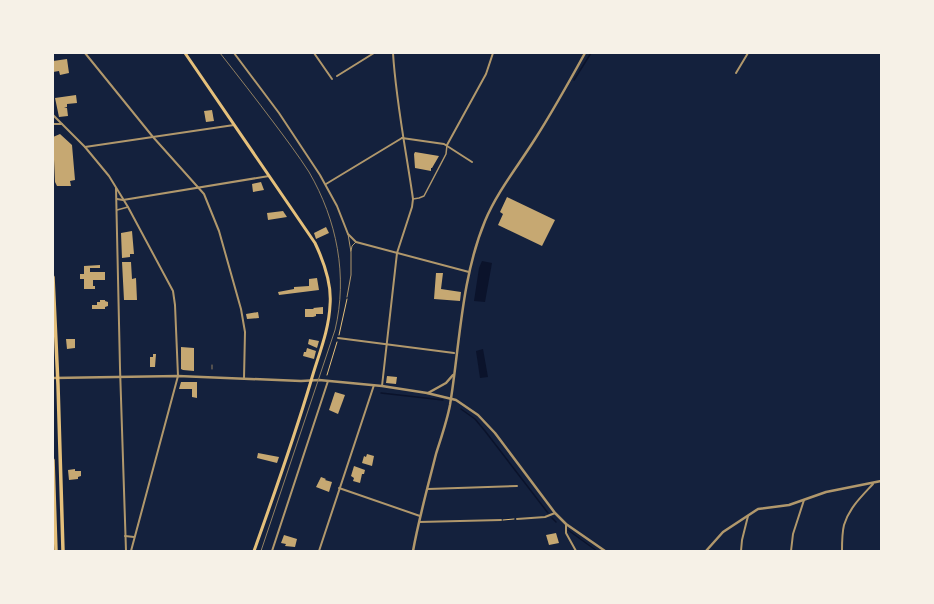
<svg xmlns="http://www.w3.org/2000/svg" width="934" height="604" font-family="'IBM Plex Sans',sans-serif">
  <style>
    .water { fill: #0b132b }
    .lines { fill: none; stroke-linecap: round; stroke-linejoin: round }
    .stream { stroke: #0b132b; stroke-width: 1.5 }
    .building { fill: #c6a872 }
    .path { stroke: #e5c07b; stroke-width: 1 }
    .service { stroke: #b1986c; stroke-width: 1 }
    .pedestrian { stroke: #b1986c; stroke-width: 1.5 }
    .minor { stroke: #b1986c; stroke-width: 2 }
    .tertiary { stroke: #b1986c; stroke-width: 2.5 }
    .secondary { stroke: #e5c07b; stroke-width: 3 }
    .primary { stroke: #e5c07b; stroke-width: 3.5 }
    .tram { stroke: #918062; stroke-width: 1 }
  </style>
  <rect width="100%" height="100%" fill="#14213d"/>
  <g class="water">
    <polygon points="482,261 492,263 485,302 474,301 479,268"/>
    <polygon points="483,349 488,377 480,378 476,351"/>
  </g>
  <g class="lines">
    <g class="stream">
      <polyline points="574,80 591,53"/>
      <polyline points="381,393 443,400"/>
      <polyline points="461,409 475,419 485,431 548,513"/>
      <polyline points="552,518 556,522"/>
      <polyline points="568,530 597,551"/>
    </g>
  </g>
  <g class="building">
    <polygon points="67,59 69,73 60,75 59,71 53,72 53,61"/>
    <polygon points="76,95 77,103 67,104 67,107 64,107 67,108 68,116 59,117 55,98"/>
    <polygon points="212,110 214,121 206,122 204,111"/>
    <polygon points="60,134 72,145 75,180 70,181 71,186 57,186 55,182 53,137"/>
    <polygon points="415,152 439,156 432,168 431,168 431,171 415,168 414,154"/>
    <polygon points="261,182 264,190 253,192 252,184"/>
    <polygon points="507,197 555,220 542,246 498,225 503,214 500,212"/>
    <polygon points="283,211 287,217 268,220 267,213"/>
    <polygon points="326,227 329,233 316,239 314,233"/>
    <polygon points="132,231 134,254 130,254 130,257 122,258 121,233"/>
    <polygon points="122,262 131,262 132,279 136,278 137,300 124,300"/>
    <polygon points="100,265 100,268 90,268 90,272 105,272 105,280 93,280 93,286 95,286 95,289 84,289 84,279 80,279 80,274 84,274 84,266"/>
    <polygon points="436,273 443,273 441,289 461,292 460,301 434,299"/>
    <polygon points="317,278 319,290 279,295 278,292 294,289 294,287 309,286 309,279"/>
    <polygon points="100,300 105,300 105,301 108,302 108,306 105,307 105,309 92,309 92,305 97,305 97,302 100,302"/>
    <polygon points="323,307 323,314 316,314 316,316 313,317 305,317 305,309 314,309 313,308"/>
    <polygon points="258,312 259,318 247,319 246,314"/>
    <polygon points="66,339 75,339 75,348 67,349"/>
    <polygon points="309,339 319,341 317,348 308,344"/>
    <polygon points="181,347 194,348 194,371 183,370 181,369"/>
    <polygon points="307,348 316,351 314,359 303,356 304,352 306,352"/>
    <polygon points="153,354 156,354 155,367 150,367 150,357 153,357"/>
    <polygon points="387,376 397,377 396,384 386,383"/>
    <polygon points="181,382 197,382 197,398 192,397 192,389 179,389"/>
    <polygon points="335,392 345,395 338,414 329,410"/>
    <polygon points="258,453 279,457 277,463 257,458"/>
    <polygon points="367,454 374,456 372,466 362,463 364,456 366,457"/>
    <polygon points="354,466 365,470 364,474 362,474 360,483 353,481 354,478 351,476"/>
    <polygon points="75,469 75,471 81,471 81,476 78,477 78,479 69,480 68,470"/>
    <polygon points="321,477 326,479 325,480 332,482 329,492 316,487"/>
    <polygon points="556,533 559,543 549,545 546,535"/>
    <polygon points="284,535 297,539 295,547 285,546 286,544 281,543"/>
  </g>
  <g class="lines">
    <g class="path">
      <polyline points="339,335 347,299"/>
      <polyline points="327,375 337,342"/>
      <polyline points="503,520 514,519"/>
    </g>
    <g class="service">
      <polyline points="351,251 352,246 356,242"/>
      <polyline points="347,297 351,275 351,252 348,234"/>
    </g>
    <g class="pedestrian">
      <polyline points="413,199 419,198 424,196 446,154 447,145"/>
      <polyline points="117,210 128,207"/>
    </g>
    <g class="minor">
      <polyline points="85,53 153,137 204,194 219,231 241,309 245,332 244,378"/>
      <polyline points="234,53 279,113 320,175 337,206 348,234 356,242 469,272"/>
      <polyline points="314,53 332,79"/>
      <polyline points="736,73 748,53"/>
      <polyline points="337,76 374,53"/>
      <polyline points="53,115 85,147 109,176 128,207 173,291 175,305 178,376 131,551"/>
      <polyline points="53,124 62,124"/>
      <polyline points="402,138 444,144 472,162"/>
      <polyline points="447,145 486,74 493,53"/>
      <polyline points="85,147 234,125"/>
      <polyline points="326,184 402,138"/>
      <polyline points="116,188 120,368 126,551"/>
      <polyline points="117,199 123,200 269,176"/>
      <polyline points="338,338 454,353"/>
      <path d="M382 386 397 253 412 207 413 199C406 150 396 102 393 53"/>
      <polyline points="339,488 420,516"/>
      <polyline points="428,489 517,486"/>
      <polyline points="517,519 545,517 555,513"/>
      <polyline points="419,522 501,520"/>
      <polyline points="566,524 566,533 576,551"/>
      <polyline points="125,536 134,537"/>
      <polyline points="272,551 328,381"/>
      <polyline points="319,551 374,385"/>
      <polyline points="741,551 742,540 748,516"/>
      <polyline points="791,551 793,534 804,500"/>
      <path d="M842 551C842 543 842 533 844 525 849 508 862 496 873 484"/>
    </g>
    <g class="tertiary">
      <polyline points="53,378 178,376 301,381 319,380 382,386 427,393 456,400 478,415 495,433 555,513 566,524 605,551"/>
      <polyline points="428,393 446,383 453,375"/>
      <path d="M413 551C419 518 428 486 436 454 441 438 447 421 450 405 460 344 461 279 485 221 497 192 518 166 535 139 553 111 569 82 585 53"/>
      <polyline points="706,551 723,532 758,509 789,505 826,492 881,481"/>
    </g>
    <path class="secondary" d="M185 53 315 243C324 262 332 284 330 305 329 331 318 356 311 381 294 438 274 495 254 551"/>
    <g class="primary">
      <polyline points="53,277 58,385 63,551"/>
      <polyline points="53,460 56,551"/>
    </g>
    <g class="tram">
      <path d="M220 53C238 76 256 99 274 123 286 139 298 155 309 172 337 220 348 276 335 330L261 551"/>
      <polyline points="212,369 212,365"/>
    </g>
  </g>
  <rect width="934" height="604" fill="none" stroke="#f6f1e7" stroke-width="108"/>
</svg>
